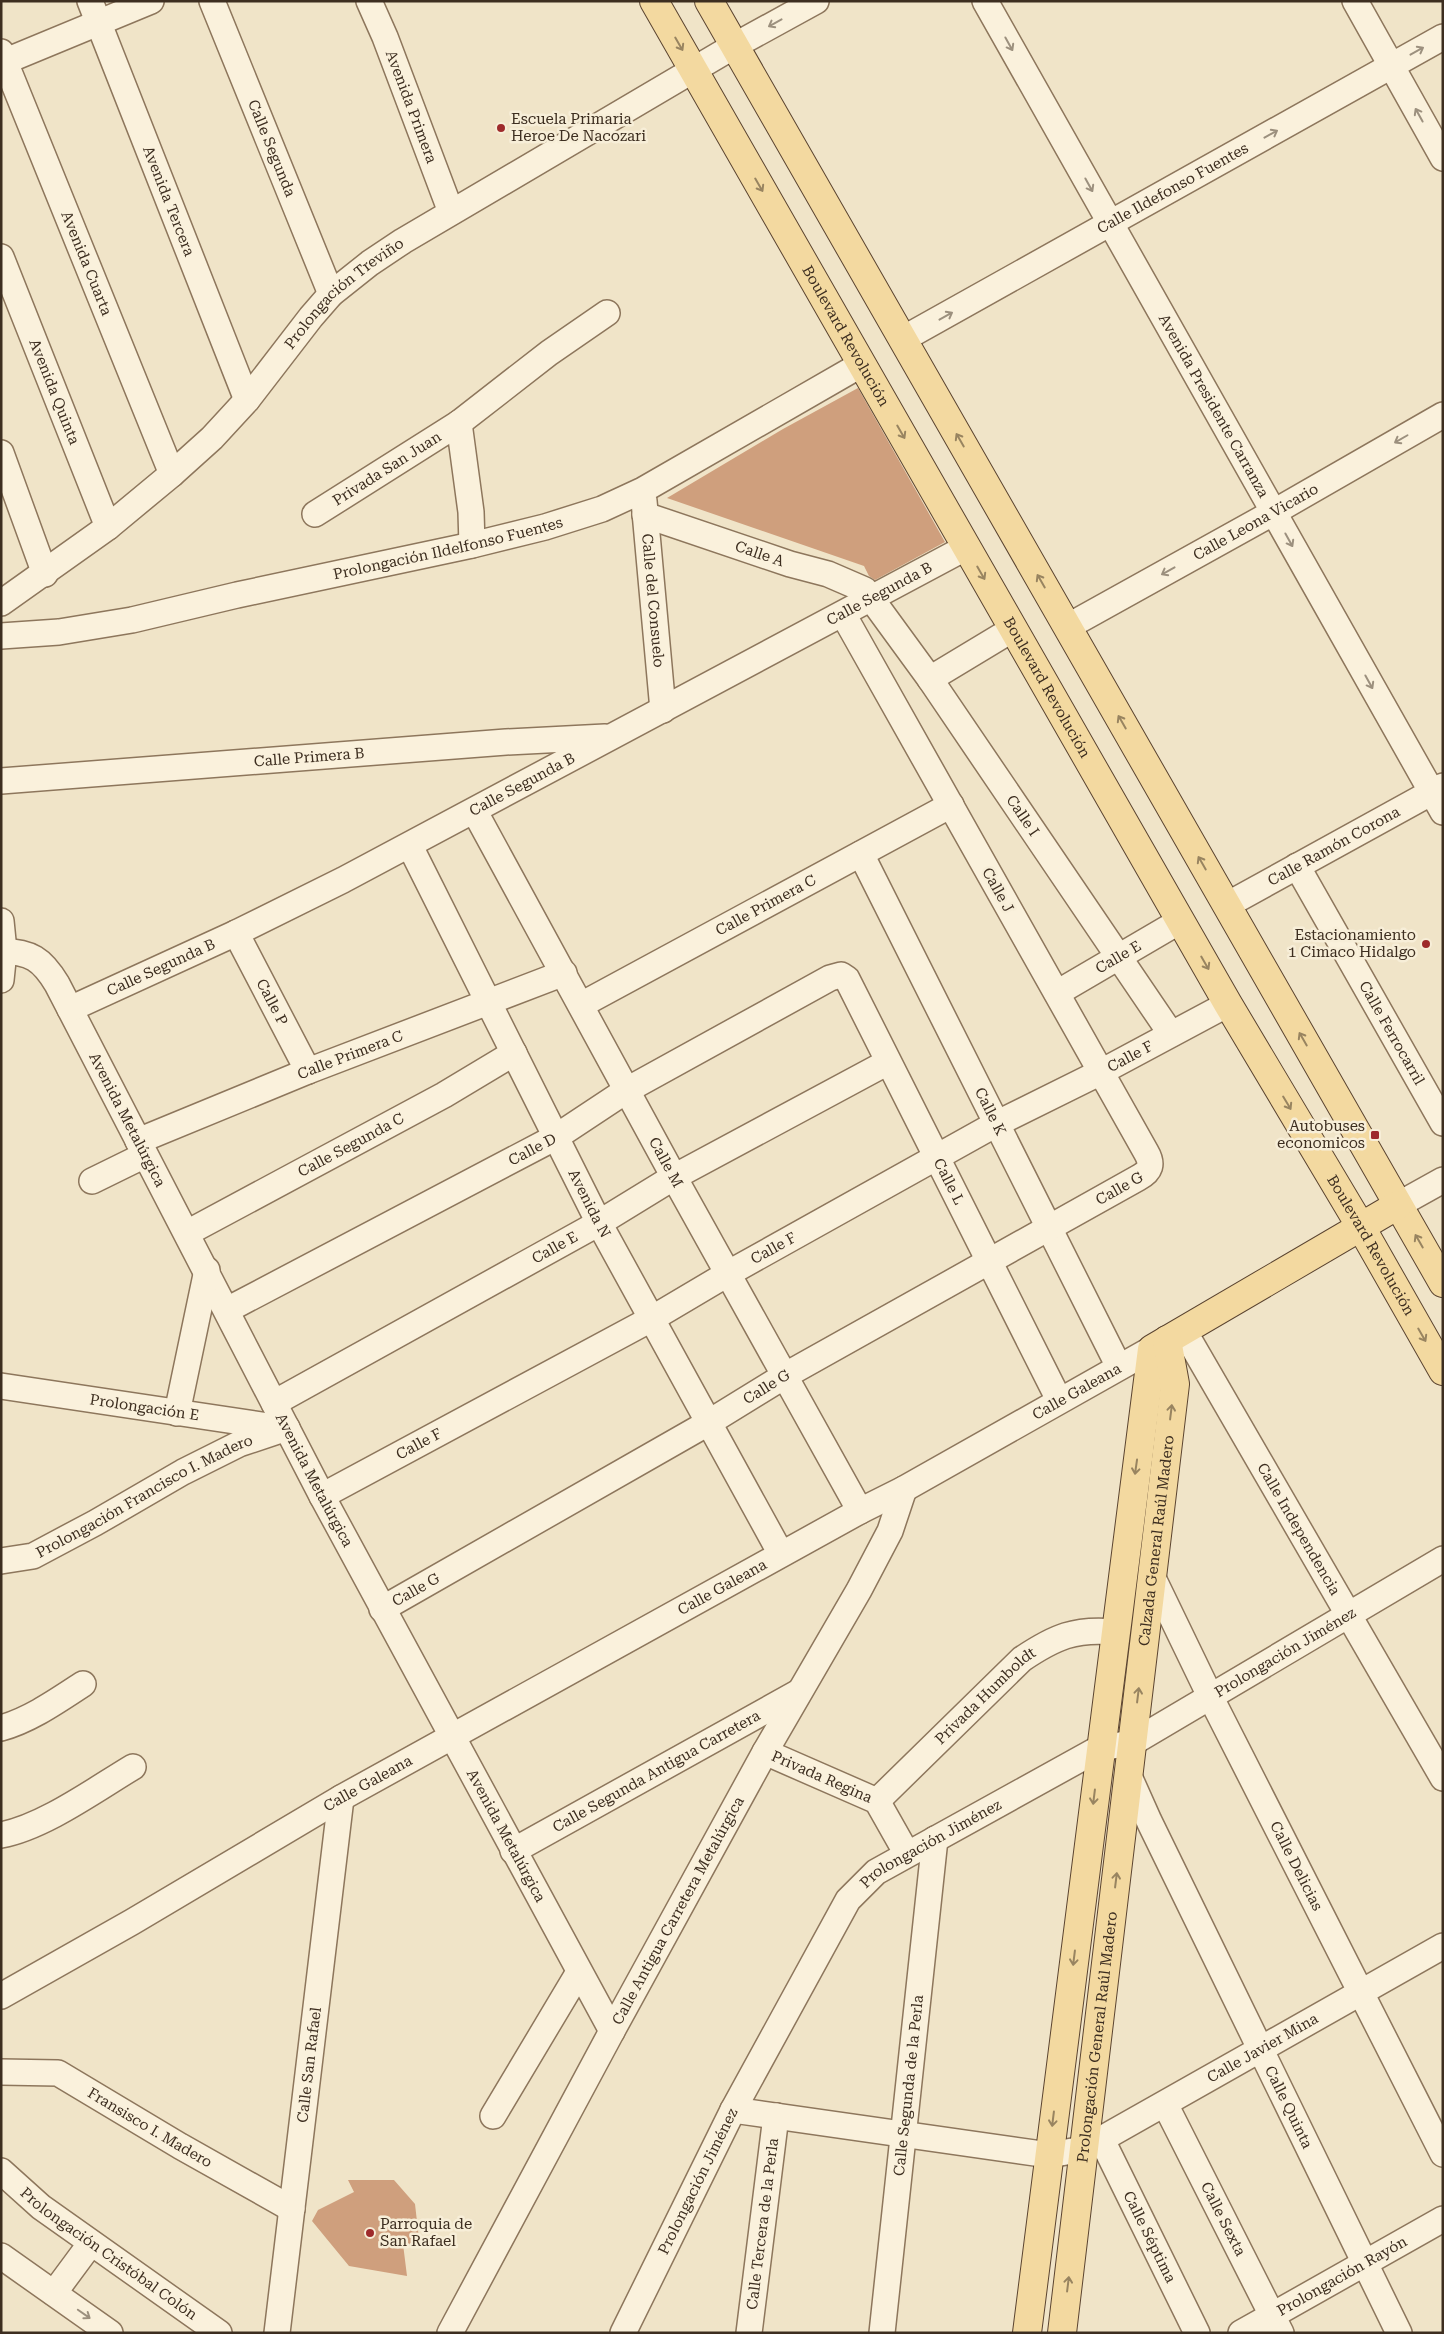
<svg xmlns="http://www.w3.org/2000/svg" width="1444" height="2334" font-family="'Roboto Serif',serif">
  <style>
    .building { fill: #cf9f7d }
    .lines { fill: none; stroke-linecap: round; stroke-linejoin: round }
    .minor-casing { stroke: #8d765c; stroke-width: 28 }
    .major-casing { stroke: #5b4430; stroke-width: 30 }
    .minor { stroke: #faf1dc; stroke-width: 25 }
    .major { stroke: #f3d9a0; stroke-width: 28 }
    .oneway { stroke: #9c907e }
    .oneway2 { stroke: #988460 }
    .poi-dot { fill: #9e2a2b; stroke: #f7eed8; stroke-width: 2 }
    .labels { text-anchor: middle; stroke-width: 5; stroke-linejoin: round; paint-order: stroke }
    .street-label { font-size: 15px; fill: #3d2e20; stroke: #f7eed8 }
    .poi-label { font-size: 15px; fill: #3d2e20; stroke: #f7eed8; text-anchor: start }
  </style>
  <rect width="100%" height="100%" fill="#f0e4c8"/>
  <g class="building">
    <polygon points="858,388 945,542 875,580 869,576 864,566 667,498 783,429"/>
    <polygon points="348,2180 394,2180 415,2204 420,2248 403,2244 407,2276 349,2266 312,2221 318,2210 354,2192"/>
  </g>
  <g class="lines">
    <g class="minor-casing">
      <g id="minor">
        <path id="s1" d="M90 1 247 400"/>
        <path id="s2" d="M212 1 331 294"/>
        <path id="s3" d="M369 1 385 37 451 212"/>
        <path id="s4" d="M985 1 1443 812"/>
        <polyline points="1355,1 1443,158"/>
        <path id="s5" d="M1 52 172 474"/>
        <polyline points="1,63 151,1"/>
        <path id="s6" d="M1 257 108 527"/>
        <path id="s7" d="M903 339 1443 37"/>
        <polyline points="459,423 471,512 472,545"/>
        <polyline points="1,453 45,574"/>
        <path id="s8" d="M644 501 663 710"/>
        <path id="s9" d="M315 514 459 423 549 353 607 313"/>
        <path id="s10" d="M645 515 790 564 828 574 865 590 930 679 1171 1034"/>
        <path id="s11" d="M1 603 108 527 172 474 212 438 247 400 311 317 331 294 370 263 403 241 734 46 816 1"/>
        <path id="s12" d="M1067 627 1274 512 1443 415"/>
        <path id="s13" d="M1 636 59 632 132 620 237 595 472 545 545 527 602 509 643 490 862 364"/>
        <polyline points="930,679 1013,629"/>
        <path id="s14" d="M1 781 506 742 605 737"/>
        <path id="s15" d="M475 812 674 1177 860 1511"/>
        <path id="s16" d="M410 846 599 1223 781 1554"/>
        <path id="s17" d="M861 854 1119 1367"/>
        <path id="s18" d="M1297 866 1443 1123"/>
        <path id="s19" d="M1227 905 1443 786"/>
        <polyline points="1,921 4,951 1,980"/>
        <path id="s20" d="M236 933 308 1071"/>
        <path id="s21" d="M1 951C31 952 42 959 57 984L322 1496 612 2031"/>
        <path id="s22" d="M1057 993 1180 921"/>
        <path id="s23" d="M581 1005 951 805"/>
        <path id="s24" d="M70 1009 236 933 343 880 967 547"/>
        <path id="s25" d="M138 1141 308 1071 564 973"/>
        <polyline points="92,1181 145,1155"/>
        <polyline points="1398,1205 1443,1180"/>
        <path id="s26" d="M187 1233 444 1095 514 1053"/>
        <path id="s27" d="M227 1310 556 1137 627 1090 830 978 841 975 847 979 1059 1400"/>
        <path id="s28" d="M1184 1331 1443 1778"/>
        <path id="s29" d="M1 1386 282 1428"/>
        <path id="s30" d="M274 1403 599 1223 674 1177 888 1062"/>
        <polyline points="177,1413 207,1270"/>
        <path id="s31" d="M322 1496 653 1318 729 1273 996 1124 1101 1072 1228 1004"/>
        <path id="s32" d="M1 1561 33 1556 95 1523 183 1472 239 1444 287 1428"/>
        <path id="s33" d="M1152 1576 1210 1696 1443 2154"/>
        <path id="s34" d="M382 1609 708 1423 786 1375 1138 1178C1151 1171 1153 1164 1146 1152L843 614"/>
        <path d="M1 1728C30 1720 57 1701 83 1684"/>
        <path id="s35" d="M765 1752 877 1801 907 1854"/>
        <path id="s36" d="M1128 1774 1149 1821 1399 2333"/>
        <path id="s37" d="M877 1801 1022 1659C1055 1637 1075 1628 1115 1632"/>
        <path d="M1 1835C44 1827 96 1789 133 1767"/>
        <path id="s38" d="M513 1851 799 1692"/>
        <path id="s39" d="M1 1996 132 1922 341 1798 860 1511 904 1489 1152 1349"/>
        <path id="s40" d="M1 2072 58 2073 180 2146 292 2209"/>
        <path id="s41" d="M1165 2104 1281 2333"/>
        <path id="s42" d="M733 2110 1049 2155 1084 2149 1443 1946"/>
        <polyline points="493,2116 579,1972"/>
        <path id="s43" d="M1102 2140 1197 2333"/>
        <path id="s44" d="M1 2171 41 2207 219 2333"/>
        <polyline points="1,2256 110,2333"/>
        <polyline points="54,2293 91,2243"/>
        <path id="s45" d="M277 2333 341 1798"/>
        <path id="s46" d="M450 2333 612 2031 765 1752 859 1590 890 1531 904 1489"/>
        <path id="s47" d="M623 2333 733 2110 848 1900 876 1872 1100 1748 1132 1743 1443 1559"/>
        <path id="s48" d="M749 2333 776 2116"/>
        <path id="s49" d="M882 2333 935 1839"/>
        <path id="s50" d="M1241 2333 1443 2219"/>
      </g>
    </g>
    <g class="major-casing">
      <g id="major">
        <path id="s51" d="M654 1 1228 1004 1361 1227 1443 1371"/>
        <polyline points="709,1 1443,1283"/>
        <polyline points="1027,2333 1152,1349 1398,1205"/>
        <path id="s52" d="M1062 2333 1175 1384 1167 1340"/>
      </g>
    </g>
    <use href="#minor" class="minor"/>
    <use href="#major" class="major"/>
  </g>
  <defs><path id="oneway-shaft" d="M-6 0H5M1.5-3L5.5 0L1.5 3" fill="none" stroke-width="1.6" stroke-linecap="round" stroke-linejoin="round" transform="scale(1.25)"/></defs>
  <g class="oneway">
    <use href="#oneway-shaft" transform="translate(775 23) rotate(151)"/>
    <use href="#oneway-shaft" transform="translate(1009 44) rotate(61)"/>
    <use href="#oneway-shaft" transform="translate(1417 51) rotate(-29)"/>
    <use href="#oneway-shaft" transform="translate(1419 115) rotate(-119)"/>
    <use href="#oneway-shaft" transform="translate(1271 134) rotate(-29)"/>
    <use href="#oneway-shaft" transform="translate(1089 185) rotate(61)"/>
    <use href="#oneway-shaft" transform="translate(946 316) rotate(-29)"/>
    <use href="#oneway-shaft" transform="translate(1401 439) rotate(150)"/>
    <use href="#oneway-shaft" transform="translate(1289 540) rotate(61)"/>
    <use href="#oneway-shaft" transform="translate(1168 571) rotate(151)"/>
    <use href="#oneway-shaft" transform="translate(1369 682) rotate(61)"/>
    <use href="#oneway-shaft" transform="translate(84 2314) rotate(35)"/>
  </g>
  <g class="oneway2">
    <use href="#oneway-shaft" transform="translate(679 44) rotate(60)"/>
    <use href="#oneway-shaft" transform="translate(759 185) rotate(60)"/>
    <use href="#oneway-shaft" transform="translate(901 432) rotate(60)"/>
    <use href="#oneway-shaft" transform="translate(960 440) rotate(-120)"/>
    <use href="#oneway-shaft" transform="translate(981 573) rotate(60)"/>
    <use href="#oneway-shaft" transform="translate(1041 581) rotate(-120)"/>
    <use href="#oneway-shaft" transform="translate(1122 722) rotate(-120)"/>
    <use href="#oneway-shaft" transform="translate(1202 863) rotate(-120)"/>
    <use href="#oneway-shaft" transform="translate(1205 963) rotate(60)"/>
    <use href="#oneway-shaft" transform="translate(1303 1039) rotate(-120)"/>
    <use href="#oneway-shaft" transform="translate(1287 1103) rotate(59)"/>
    <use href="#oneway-shaft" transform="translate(1419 1241) rotate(-120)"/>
    <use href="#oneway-shaft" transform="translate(1422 1335) rotate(60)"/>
    <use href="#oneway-shaft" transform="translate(1171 1412) rotate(-83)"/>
    <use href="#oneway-shaft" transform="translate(1136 1467) rotate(98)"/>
    <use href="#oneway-shaft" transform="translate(1138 1695) rotate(-83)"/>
    <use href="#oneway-shaft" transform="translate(1094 1797) rotate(97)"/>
    <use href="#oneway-shaft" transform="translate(1116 1880) rotate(-83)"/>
    <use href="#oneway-shaft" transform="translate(1074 1958) rotate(97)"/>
    <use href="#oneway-shaft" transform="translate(1053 2119) rotate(97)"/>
    <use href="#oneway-shaft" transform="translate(1068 2284) rotate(-83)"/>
  </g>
  <g class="poi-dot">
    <circle cx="501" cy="128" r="5"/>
    <circle cx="1426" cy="944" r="5"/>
    <rect x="1370" y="1130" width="10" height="10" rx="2.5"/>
    <circle cx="370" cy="2233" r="5"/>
  </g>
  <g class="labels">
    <g class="street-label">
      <text dy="5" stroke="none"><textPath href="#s3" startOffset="114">Avenida Primera</textPath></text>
      <text dy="5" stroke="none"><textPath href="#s2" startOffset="159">Calle Segunda</textPath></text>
      <text dy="5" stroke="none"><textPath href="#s7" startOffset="309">Calle Ildefonso Fuentes</textPath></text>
      <text dy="5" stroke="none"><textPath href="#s1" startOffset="215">Avenida Tercera</textPath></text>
      <text dy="5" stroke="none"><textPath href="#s5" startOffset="228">Avenida Cuarta</textPath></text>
      <text dy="5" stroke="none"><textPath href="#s11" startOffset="465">Prolongación Treviño</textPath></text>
      <text dy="5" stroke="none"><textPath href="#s51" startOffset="386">Boulevard Revolución</textPath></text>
      <text dy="5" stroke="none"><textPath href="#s6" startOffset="145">Avenida Quinta</textPath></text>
      <text dy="5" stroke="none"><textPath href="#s4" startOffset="465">Avenida Presidente Carranza</textPath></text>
      <text dy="5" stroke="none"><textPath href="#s9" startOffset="85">Privada San Juan</textPath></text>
      <text dy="5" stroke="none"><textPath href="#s12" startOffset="216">Calle Leona Vicario</textPath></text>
      <text dy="5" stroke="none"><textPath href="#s13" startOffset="456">Prolongación Ildelfonso Fuentes</textPath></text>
      <text dy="5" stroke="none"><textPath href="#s10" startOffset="121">Calle A</textPath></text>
      <text dy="5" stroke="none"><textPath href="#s24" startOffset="910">Calle Segunda B</textPath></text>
      <text dy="5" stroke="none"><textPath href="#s8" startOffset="100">Calle del Consuelo</textPath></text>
      <text dy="5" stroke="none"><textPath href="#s51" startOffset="791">Boulevard Revolución</textPath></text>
      <text dy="5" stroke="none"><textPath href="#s14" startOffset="309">Calle Primera B</textPath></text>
      <text dy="5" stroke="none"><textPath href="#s24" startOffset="505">Calle Segunda B</textPath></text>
      <text dy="5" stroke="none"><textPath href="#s10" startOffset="508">Calle I</textPath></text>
      <text dy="5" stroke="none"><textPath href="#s19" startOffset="122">Calle Ramón Corona</textPath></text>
      <text transform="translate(998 890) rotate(61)" y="5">Calle J</text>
      <text dy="5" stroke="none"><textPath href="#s23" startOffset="210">Calle Primera C</textPath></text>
      <text dy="5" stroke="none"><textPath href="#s22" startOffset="71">Calle E</textPath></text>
      <text dy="5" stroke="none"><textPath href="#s24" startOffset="100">Calle Segunda B</textPath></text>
      <text dy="5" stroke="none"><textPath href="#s20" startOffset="78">Calle P</textPath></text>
      <text dy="5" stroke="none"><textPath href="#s18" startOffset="192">Calle Ferrocarril</textPath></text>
      <text dy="5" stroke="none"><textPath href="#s25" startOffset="229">Calle Primera C</textPath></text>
      <text dy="5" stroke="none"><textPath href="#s31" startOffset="920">Calle F</textPath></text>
      <text dy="5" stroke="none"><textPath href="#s17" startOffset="288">Calle K</textPath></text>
      <text dy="5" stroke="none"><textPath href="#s21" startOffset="222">Avenida Metalúrgica</textPath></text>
      <text dy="5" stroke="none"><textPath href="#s26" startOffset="186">Calle Segunda C</textPath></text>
      <text dy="5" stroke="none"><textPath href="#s27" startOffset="345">Calle D</textPath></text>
      <text dy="5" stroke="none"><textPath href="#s15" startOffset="399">Calle M</textPath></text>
      <text dy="5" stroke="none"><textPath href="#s27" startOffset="934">Calle L</textPath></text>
      <text dy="5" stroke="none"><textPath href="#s34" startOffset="849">Calle G</textPath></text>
      <text dy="5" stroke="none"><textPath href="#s16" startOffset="400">Avenida N</textPath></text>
      <text dy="5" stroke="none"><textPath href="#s51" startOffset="1436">Boulevard Revolución</textPath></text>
      <text dy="5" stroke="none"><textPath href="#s30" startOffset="321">Calle E</textPath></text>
      <text dy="5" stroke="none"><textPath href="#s31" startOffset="515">Calle F</textPath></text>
      <text dy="5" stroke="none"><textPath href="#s34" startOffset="444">Calle G</textPath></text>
      <text dy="5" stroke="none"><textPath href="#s39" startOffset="1234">Calle Galeana</textPath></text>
      <text dy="5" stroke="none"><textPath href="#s29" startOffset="145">Prolongación E</textPath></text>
      <text dy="5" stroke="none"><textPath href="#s31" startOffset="110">Calle F</textPath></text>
      <text dy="5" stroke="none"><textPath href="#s21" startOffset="628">Avenida Metalúrgica</textPath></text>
      <text dy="5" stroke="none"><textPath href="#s32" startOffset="159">Prolongación Francisco I. Madero</textPath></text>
      <text dy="5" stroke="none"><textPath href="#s28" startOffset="229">Calle Independencia</textPath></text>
      <text dy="5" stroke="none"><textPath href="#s52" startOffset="798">Calzada General Raúl Madero</textPath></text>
      <text dy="5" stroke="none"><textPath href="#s39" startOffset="829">Calle Galeana</textPath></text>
      <text dy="5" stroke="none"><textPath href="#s34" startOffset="39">Calle G</textPath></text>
      <text dy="5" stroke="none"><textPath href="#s47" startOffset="994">Prolongación Jiménez</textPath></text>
      <text dy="5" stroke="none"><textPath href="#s37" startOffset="151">Privada Humboldt</textPath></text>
      <text dy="5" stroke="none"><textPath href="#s38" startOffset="164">Calle Segunda Antigua Carretera</textPath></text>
      <text dy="5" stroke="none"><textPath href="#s35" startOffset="62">Privada Regina</textPath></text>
      <text dy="5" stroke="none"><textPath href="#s39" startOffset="424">Calle Galeana</textPath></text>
      <text dy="5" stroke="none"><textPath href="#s21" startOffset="1032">Avenida Metalúrgica</textPath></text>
      <text dy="5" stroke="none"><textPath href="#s47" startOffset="589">Prolongación Jiménez</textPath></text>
      <text dy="5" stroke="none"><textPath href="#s33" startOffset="324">Calle Delicias</textPath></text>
      <text dy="5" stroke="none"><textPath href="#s46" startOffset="480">Calle Antigua Carretera Metalúrgica</textPath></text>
      <text dy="5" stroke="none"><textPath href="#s52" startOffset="298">Prolongación General Raúl Madero</textPath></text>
      <text dy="5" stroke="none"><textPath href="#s42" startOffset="560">Calle Javier Mina</textPath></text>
      <text dy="5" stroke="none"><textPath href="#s45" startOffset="270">Calle San Rafael</textPath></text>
      <text dy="5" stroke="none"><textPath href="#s49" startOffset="249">Calle Segunda de la Perla</textPath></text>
      <text dy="5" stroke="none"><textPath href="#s36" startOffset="370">Calle Quinta</textPath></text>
      <text dy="5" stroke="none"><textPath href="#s40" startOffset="164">Fransisco I. Madero</textPath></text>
      <text dy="5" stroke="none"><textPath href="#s47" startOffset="169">Prolongación Jiménez</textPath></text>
      <text dy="5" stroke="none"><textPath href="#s41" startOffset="129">Calle Sexta</textPath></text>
      <text dy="5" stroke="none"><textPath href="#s48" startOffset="110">Calle Tercera de la Perla</textPath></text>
      <text dy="5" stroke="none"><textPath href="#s43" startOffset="108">Calle Séptima</textPath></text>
      <text dy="5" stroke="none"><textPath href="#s44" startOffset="136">Prolongación Cristóbal Colón</textPath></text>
      <text dy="5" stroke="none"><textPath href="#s50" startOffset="116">Prolongación Rayón</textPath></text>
    </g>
    <g class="poi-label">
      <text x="511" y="124">Escuela Primaria<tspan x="511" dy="17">Heroe De Nacozari</tspan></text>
      <text x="1416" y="940" text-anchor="end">Estacionamiento<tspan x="1416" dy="17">1 Cimaco Hidalgo</tspan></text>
      <text x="1365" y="1131" text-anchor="end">Autobuses<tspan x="1365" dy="17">economicos</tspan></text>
      <text x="380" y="2229">Parroquia de<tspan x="380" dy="17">San Rafael</tspan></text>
    </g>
  </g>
  <rect width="1444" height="2334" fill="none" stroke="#3d2e20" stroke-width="5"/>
</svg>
